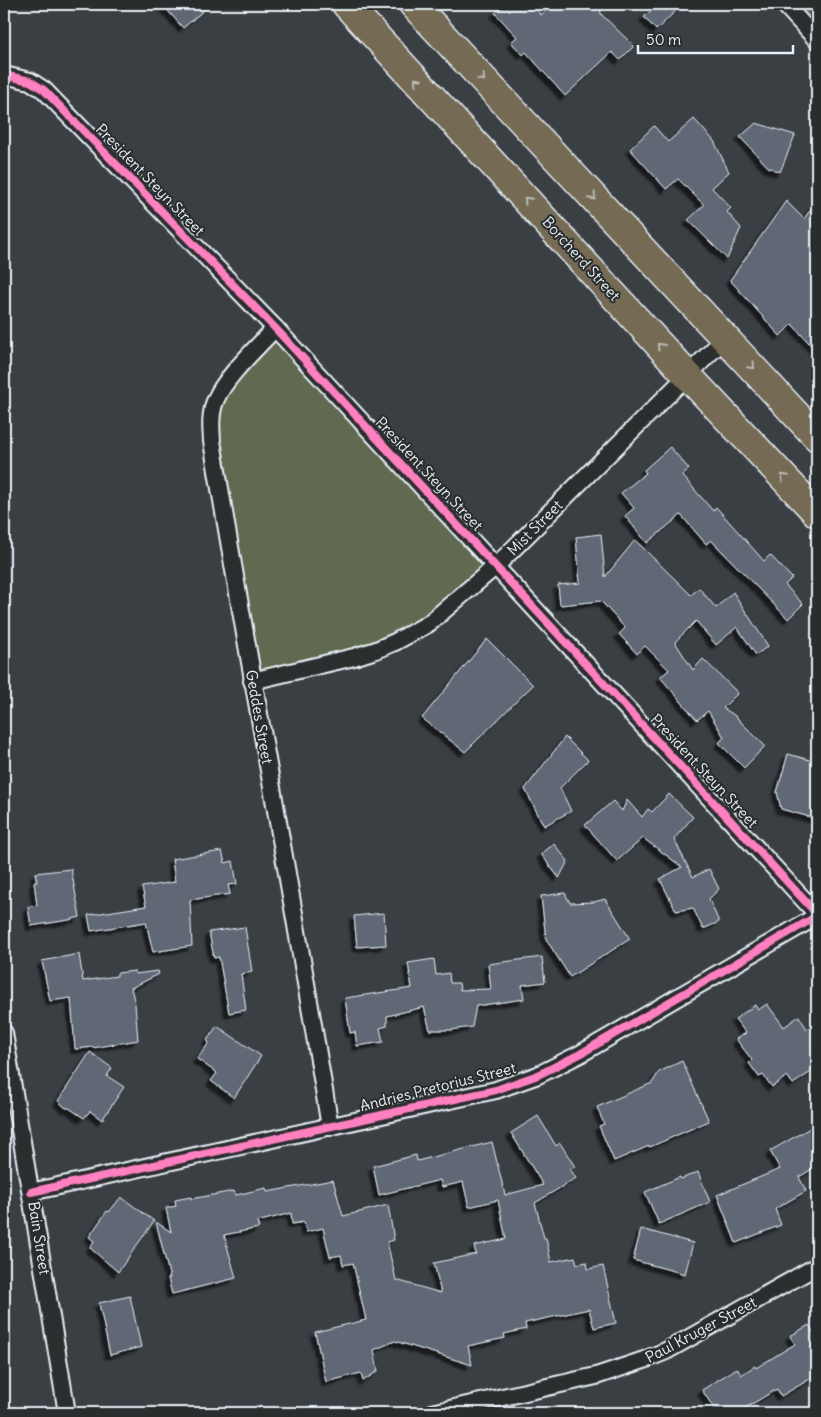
<svg xmlns="http://www.w3.org/2000/svg" width="821" height="1417" font-family="Delius,sans-serif">
  <style>
    .green { fill: #606a51; stroke: #a4aea4 }
    .building { fill: #616876; stroke: #e8f1f8; filter: url(#shadow) }
    .lines { fill: none; stroke-linecap: round; stroke-linejoin: round }
    .street-casing { stroke: #e8f1f8; stroke-width: 20 }
    .highway-casing { stroke: #e8f1f8; stroke-width: 31 }
    .street { stroke: #2a2d2e; stroke-width: 16 }
    .highway { stroke: #746b52; stroke-width: 28 }
    .cycleway-casing { stroke: #2a2d2e; stroke-width: 11 }
    .cycleway { stroke: #ff80c0; stroke-width: 8 }
    .oneway { stroke: #babbb6 }
    .labels { text-anchor: middle; stroke-width: 4; stroke-linejoin: round; paint-order: stroke }
    .street-label { font-size: 15px; fill: #e8f1f8; stroke: #2a2d2e }
  </style>
  <defs>
    <filter id="shadow"><feDropShadow dx="-4.5" dy="4.5" stdDeviation="1" flood-color="#0009"/></filter>
  </defs>
  <rect width="100%" height="100%" fill="#3a3f44"/>
  <filter id="ink" filterUnits="userSpaceOnUse"><feTurbulence type="fractalNoise" baseFrequency=".02" numOctaves="2"/><feDisplacementMap in="SourceGraphic" scale="10" xChannelSelector="R" yChannelSelector="G"/><feConvolveMatrix kernelMatrix="1 2 1 2 8 2 1 2 1" color-interpolation-filters="sRGB"/></filter>
  <g filter="url(#ink)">
    <g class="green">
      <polygon points="790,4 817,4 817,33"/>
      <polygon points="278,336 488,563 428,620 387,642 251,673 209,404"/>
    </g>
    <g class="building">
      <polygon points="162,4 211,4 183,28"/>
      <polygon points="505,4 531,4 541,15 553,4 567,4 572,9 600,4 601,14 634,46 620,60 612,52 565,96 526,52 523,55 511,42 517,37 495,13"/>
      <polygon points="658,4 683,4 656,30 644,17"/>
      <polygon points="694,119 714,141 729,172 712,188 731,208 727,212 741,228 727,259 688,220 704,205 678,179 666,189 630,149 654,126 668,142"/>
      <polygon points="756,123 795,135 780,172 768,167 740,137"/>
      <polygon points="817,200 817,352 792,324 780,336 730,280 786,201 804,219"/>
      <polygon points="670,447 689,469 682,475 713,511 716,507 764,561 770,555 792,578 785,585 803,604 788,619 711,540 706,544 681,515 647,543 625,516 634,508 621,493 646,473 644,470"/>
      <polygon points="601,534 605,577 635,540 691,595 699,588 716,608 733,592 768,646 756,655 737,627 716,645 696,621 675,642 693,670 703,659 738,693 723,708 734,715 765,746 744,768 719,743 724,737 708,711 697,720 660,677 669,670 645,646 637,654 619,634 625,628 601,601 560,605 558,585 580,583 576,537"/>
      <polygon points="487,639 533,685 465,752 422,718"/>
      <polygon points="565,737 588,760 560,788 571,811 544,826 525,789"/>
      <polygon points="788,754 817,762 817,819 781,809 777,792"/>
      <polygon points="669,794 693,817 674,839 693,877 709,869 719,889 709,899 719,922 703,929 693,908 676,911 660,879 682,867 643,838 617,861 585,825 613,801 622,811 627,800 642,817 648,809 652,812"/>
      <polygon points="554,844 568,861 559,878 541,854"/>
      <polygon points="222,851 225,863 233,861 237,884 228,885 230,894 190,900 192,946 153,952 146,922 91,931 88,915 146,906 142,887 175,882 172,859"/>
      <polygon points="71,869 80,917 69,920 31,926 28,907 37,905 34,882 37,882 35,873"/>
      <polygon points="565,893 570,903 594,902 605,899 630,939 570,977 546,939 541,896"/>
      <polygon points="384,913 386,945 357,947 354,916"/>
      <polygon points="245,927 252,972 241,974 246,1010 229,1013 219,957 214,958 209,932"/>
      <polygon points="79,954 83,981 117,976 117,973 135,971 135,974 158,971 159,974 131,988 135,1004 138,1040 93,1048 94,1047 75,1049 71,998 50,1001 42,961"/>
      <polygon points="542,957 545,982 522,985 524,999 476,1006 472,1027 451,1030 430,1030 424,1007 387,1016 387,1026 380,1028 383,1042 357,1046 355,1032 350,1033 345,998 412,988 408,963 434,959 436,975 449,973 450,983 459,983 460,990 491,989 488,964"/>
      <polygon points="767,1004 784,1027 799,1016 807,1029 817,1022 817,1068 793,1084 787,1076 772,1087 763,1075 759,1077 749,1063 752,1060 736,1039 746,1033 735,1019 755,1005 758,1010"/>
      <polygon points="217,1026 261,1056 234,1098 211,1081 217,1073 197,1059 209,1043 207,1040"/>
      <polygon points="90,1052 112,1068 107,1076 124,1087 102,1120 90,1111 84,1118 69,1108 66,1108 58,1101"/>
      <polygon points="682,1061 709,1121 650,1147 649,1146 614,1161 599,1126 604,1124 597,1107 652,1083 659,1072"/>
      <polygon points="538,1116 556,1146 560,1143 575,1167 570,1169 576,1178 535,1203 544,1238 546,1238 551,1262 575,1257 577,1264 587,1262 588,1269 603,1266 616,1323 594,1328 589,1309 525,1323 526,1329 504,1334 505,1338 468,1346 472,1365 395,1341 374,1350 378,1371 363,1381 361,1373 326,1382 315,1332 366,1320 353,1263 343,1265 341,1255 330,1257 323,1228 306,1232 304,1222 292,1224 291,1213 257,1222 259,1228 224,1235 236,1278 172,1294 168,1278 170,1278 156,1222 171,1232 166,1208 176,1206 175,1200 191,1197 191,1199 234,1191 236,1195 266,1188 267,1192 333,1180 343,1216 388,1205 394,1240 387,1242 396,1280 441,1293 434,1263 476,1254 474,1246 506,1239 498,1200 469,1207 463,1182 442,1187 440,1180 379,1195 373,1166 416,1155 417,1161 492,1142 505,1195 543,1185 511,1133"/>
      <polygon points="817,1124 817,1166 799,1177 806,1191 775,1209 781,1225 736,1243 717,1195 780,1169 770,1151"/>
      <polygon points="698,1172 710,1202 659,1224 645,1192 680,1177 681,1179"/>
      <polygon points="121,1197 154,1221 118,1272 90,1248 94,1241 89,1237 107,1211 109,1212"/>
      <polygon points="641,1229 693,1243 685,1274 633,1260"/>
      <polygon points="130,1296 141,1347 110,1355 99,1303"/>
      <polygon points="809,1325 817,1339 817,1375 781,1396 777,1389 737,1413 717,1413 702,1390 737,1368 741,1375 755,1366 756,1368 795,1344 790,1336"/>
    </g>
    <g class="lines">
      <g class="street-casing">
        <g id="street">
          <polyline points="784,4 817,40"/>
          <polyline points="4,75 30,81 44,90 275,328 817,914"/>
          <path d="M275 328C257 348 226 376 216 399 210 412 211 427 212 441 250 670 293 898 330 1127"/>
          <polyline points="252,681 354,657 376,650 395,642 428,624 496,566 726,337"/>
          <polyline points="4,1033 67,1413"/>
          <polyline points="31,1192 496,1090 538,1075 580,1054 817,916"/>
          <polyline points="432,1413 596,1376 644,1360 666,1351 817,1266"/>
        </g>
      </g>
      <g class="highway-casing">
        <g id="highway">
          <polyline points="346,4 688,376 817,513"/>
          <polyline points="413,4 817,437"/>
        </g>
      </g>
      <use href="#street" class="street"/>
      <use href="#highway" class="highway"/>
      <g class="cycleway-casing">
        <g id="cycleway">
          <polyline points="4,75 30,81 44,90 275,328 817,914"/>
          <polyline points="31,1192 496,1090 538,1075 580,1054 817,916"/>
        </g>
      </g>
      <use href="#cycleway" class="cycleway"/>
    </g>
    <defs><path id="oneway-chevron" d="M-2-3.5L2.5 0L-2 3.5" fill="none" stroke-width="1.6" stroke-linecap="round" stroke-linejoin="round" transform="scale(1.25)"/></defs>
    <g class="oneway">
      <use href="#oneway-chevron" transform="translate(482 78) rotate(47)"/>
      <use href="#oneway-chevron" transform="translate(417 81) rotate(-133)"/>
      <use href="#oneway-chevron" transform="translate(593 197) rotate(47)"/>
      <use href="#oneway-chevron" transform="translate(527 200) rotate(-133)"/>
      <use href="#oneway-chevron" transform="translate(660 346) rotate(-132)"/>
      <use href="#oneway-chevron" transform="translate(752 366) rotate(47)"/>
      <use href="#oneway-chevron" transform="translate(784 477) rotate(-134)"/>
    </g>
  </g>
  <g class="labels">
    <g class="street-label">
      <text transform="translate(150 180) rotate(46)" y="5">President Steyn Street</text>
      <text transform="translate(581 259) rotate(48)" y="5">Borcherd Street</text>
      <text transform="translate(429 474) rotate(47)" y="5">President Steyn Street</text>
      <text transform="translate(535 528) rotate(-45)" y="5">Mist Street</text>
      <text transform="translate(259 717) rotate(80)" y="5">Geddes Street</text>
      <text transform="translate(704 771) rotate(47)" y="5">President Steyn Street</text>
      <text transform="translate(438 1087) rotate(-14)" y="5">Andries Pretorius Street</text>
      <text transform="translate(39 1238) rotate(81)" y="5">Bain Street</text>
      <text transform="translate(701 1330) rotate(-28)" y="5">Paul Kruger Street</text>
    </g>
  </g>
  <rect width="821" height="1417" fill="none" stroke="#2a2d2e" stroke-width="20"/>
  <rect x="10" y="10" width="801" height="1397" fill="none" stroke="#e8f1f8" stroke-width="2" filter="url(#ink)"/>
  <path d="M638 45v8h155v-8" fill="none" stroke="#e8f1f8" stroke-width="2.5"/>
  <text x="646" y="45" font-size="15" fill="#e8f1f8" stroke="#2a2d2e" stroke-width="4" paint-order="stroke">50 m</text>
</svg>
